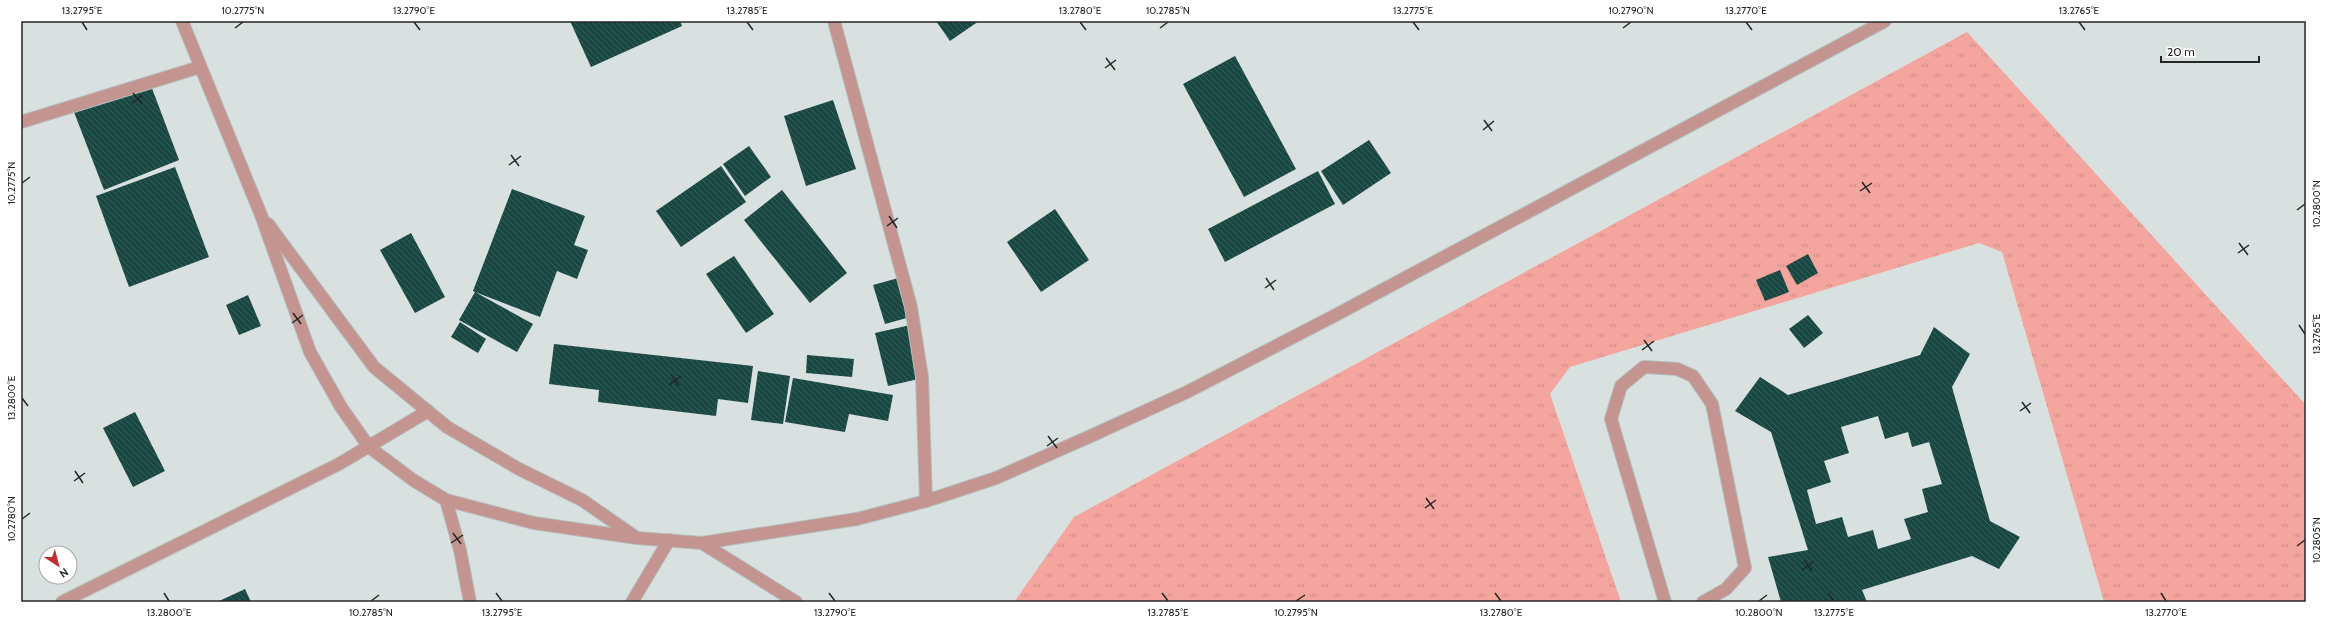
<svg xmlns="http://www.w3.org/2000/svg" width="2327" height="623" font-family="Cabin,sans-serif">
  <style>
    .grass { fill: url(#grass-tufts) }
    .building { fill: url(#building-back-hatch); fill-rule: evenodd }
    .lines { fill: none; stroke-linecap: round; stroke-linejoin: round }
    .minor-casing { stroke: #b5bcbb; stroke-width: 14 }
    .minor { stroke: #c39490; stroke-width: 12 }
    .ticks { fill: none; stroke: #242727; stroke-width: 1.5 }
    .neatline { fill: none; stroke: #242727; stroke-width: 1.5 }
    .ticks-label { font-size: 10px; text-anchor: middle; fill: #242727 }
  </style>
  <defs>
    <pattern id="grass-tufts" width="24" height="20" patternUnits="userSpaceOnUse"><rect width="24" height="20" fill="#f3a59e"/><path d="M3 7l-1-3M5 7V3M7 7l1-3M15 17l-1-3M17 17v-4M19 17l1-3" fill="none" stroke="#d08e88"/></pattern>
    <pattern id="building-back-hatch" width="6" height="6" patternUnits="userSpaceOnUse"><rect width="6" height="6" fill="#194741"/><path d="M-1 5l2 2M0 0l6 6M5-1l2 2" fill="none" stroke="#3a5f5a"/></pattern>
  </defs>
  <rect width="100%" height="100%" fill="#d9e1e0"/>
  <polygon class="grass" points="1967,32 2306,405 2306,602 2104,602 2002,252 1979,243 1570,367 1550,394 1621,602 1014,602 1074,517"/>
  <g class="building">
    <polygon points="570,21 680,21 682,26 591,67"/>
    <polygon points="936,21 979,21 950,41"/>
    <polygon points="1235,56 1296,169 1244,197 1183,84"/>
    <polygon points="150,83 179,160 104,190 74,112"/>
    <polygon points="833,100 856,169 806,186 784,116"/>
    <polygon points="1369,140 1391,173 1343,205 1321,171"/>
    <polygon points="749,146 771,177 745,196 723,164"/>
    <polygon points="721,166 746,202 681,247 656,211"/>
    <polygon points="175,167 209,257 129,287 96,196"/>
    <polygon points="1318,171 1335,204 1225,262 1208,229"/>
    <polygon points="512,189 585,216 574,245 588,250 577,279 557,271 540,317 475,292 533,324 517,352 459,320 475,292 473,291"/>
    <polygon points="782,190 847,273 810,303 744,220"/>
    <polygon points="1055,209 1089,260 1041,292 1007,242"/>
    <polygon points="411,233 445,297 415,313 380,250"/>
    <polygon points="1808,254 1818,273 1797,285 1786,266"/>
    <polygon points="734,256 774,314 746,333 706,274"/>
    <polygon points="1780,270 1789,292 1765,301 1756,280"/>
    <polygon points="902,277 914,316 885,324 873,285"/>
    <polygon points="248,295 261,326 239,335 226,305"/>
    <polygon points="1808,315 1823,333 1804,348 1789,329"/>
    <polygon points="460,322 486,339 478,353 451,337"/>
    <polygon points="915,324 927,377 888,386 875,333"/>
    <path d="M1934 327 1970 354 1952 387 1990 521 2020 537 1999 569 1972 556 1862 590 1867 602H1781L1768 557 1808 550 1771 432 1735 411 1760 377 1788 395 1920 355ZM1878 416 1885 439 1908 432 1912 447 1929 442 1942 484 1922 489 1928 512 1904 519 1911 539 1878 549 1873 530 1848 537 1842 517 1816 524 1807 490 1831 482 1824 461 1849 453 1841 427Z"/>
    <polygon points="554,344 753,366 748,403 718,399 716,416 598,402 599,390 549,384"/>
    <polygon points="807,355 854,359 852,377 806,373"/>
    <polygon points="758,371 790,376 783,424 751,420"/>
    <polygon points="793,378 893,395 888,421 849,414 845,432 785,422"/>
    <polygon points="135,412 165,471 133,487 103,428"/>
    <polygon points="245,589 251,602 217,602"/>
  </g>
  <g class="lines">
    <g class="minor-casing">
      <g id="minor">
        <polyline points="182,21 261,215 310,352 341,407 369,447 413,480 446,500 534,523 637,538 702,543 857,519 926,501 996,478 1093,435 1187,392 1332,317 1885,21"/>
        <polyline points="834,21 911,307 922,377 926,501"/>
        <polyline points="21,122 200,67"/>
        <polyline points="268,224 374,367 447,427 519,469 582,500 634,536"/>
        <polyline points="446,500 460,550 470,602"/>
        <polyline points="702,543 796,602"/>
        <polyline points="62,602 339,464 428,411"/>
        <polyline points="632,602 669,540"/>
        <polyline points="1665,602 1611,419 1621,386 1644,367 1677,369 1693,376 1712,404 1745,568 1726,589 1703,602"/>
      </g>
    </g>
    <use href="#minor" class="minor"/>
  </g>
  <path class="ticks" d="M82 22 87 30M414 22 420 30M747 22 753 30M1080 22 1086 30M1413 22 1419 30M1746 22 1752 30M2079 22 2085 30M235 28 243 22M1160 28 1168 22M1623 28 1631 22M1106 58 1115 70M1105 68 1116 60M133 93 142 104M132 103 143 95M1484 120 1492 131M1483 130 1494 121M511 155 519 166M509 165 521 156M1862 182 1870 193M22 183 30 177M1860 191 1872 183M2297 210 2305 204M889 216 897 228M887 226 898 218M2239 243 2248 255M2238 253 2249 245M1266 278 1274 290M1265 288 1276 280M293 313 301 324M292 323 303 315M2299 325 2305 334M1644 340 1652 351M1642 350 1654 341M671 375 679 386M669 385 681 376M22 398 28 406M2022 402 2030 413M2020 411 2031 403M1048 436 1057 448M1047 446 1058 438M75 471 83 483M74 481 85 473M1426 498 1434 509M1425 508 1436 500M22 519 30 513M453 533 461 544M451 543 463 535M2297 546 2305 540M1804 560 1812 571M1802 570 1814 561M164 593 169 601M496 593 502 601M829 593 835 601M1162 593 1168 601M1495 593 1501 601M1828 593 1834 601M2161 593 2166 601M371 601 379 595M1296 601 1305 595M1759 601 1767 595"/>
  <rect width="2327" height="623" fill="none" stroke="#ffffff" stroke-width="44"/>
  <g transform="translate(58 565) rotate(144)"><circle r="19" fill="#ffffff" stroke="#a7a9a9"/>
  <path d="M0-3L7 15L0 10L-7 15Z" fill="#bf2f32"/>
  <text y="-6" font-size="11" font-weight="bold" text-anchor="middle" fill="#242727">N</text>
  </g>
  <path d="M2161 56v6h98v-6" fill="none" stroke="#242727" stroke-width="2"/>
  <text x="2167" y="56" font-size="12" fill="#242727" stroke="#ffffff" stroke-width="3" paint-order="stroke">20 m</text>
  <rect x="22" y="22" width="2283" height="579" class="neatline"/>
  <g class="ticks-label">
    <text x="82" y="14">13.2795°E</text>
    <text x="243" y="14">10.2775°N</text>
    <text x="414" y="14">13.2790°E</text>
    <text x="747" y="14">13.2785°E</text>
    <text x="1080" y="14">13.2780°E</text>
    <text x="1168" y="14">10.2785°N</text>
    <text x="1413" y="14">13.2775°E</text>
    <text x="1631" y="14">10.2790°N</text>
    <text x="1746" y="14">13.2770°E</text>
    <text x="2079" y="14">13.2765°E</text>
    <text transform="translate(11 183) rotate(-90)" y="4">10.2775°N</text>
    <text transform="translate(2316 204) rotate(-90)" y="4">10.2800°N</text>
    <text transform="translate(2316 334) rotate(-90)" y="4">13.2765°E</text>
    <text transform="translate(11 398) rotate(-90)" y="4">13.2800°E</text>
    <text transform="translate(11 519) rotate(-90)" y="4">10.2780°N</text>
    <text transform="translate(2316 540) rotate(-90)" y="4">10.2805°N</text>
    <text x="169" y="616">13.2800°E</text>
    <text x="371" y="616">10.2785°N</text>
    <text x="502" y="616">13.2795°E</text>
    <text x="835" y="616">13.2790°E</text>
    <text x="1168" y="616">13.2785°E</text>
    <text x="1296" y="616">10.2795°N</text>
    <text x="1501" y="616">13.2780°E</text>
    <text x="1759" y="616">10.2800°N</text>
    <text x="1834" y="616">13.2775°E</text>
    <text x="2166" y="616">13.2770°E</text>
  </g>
</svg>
